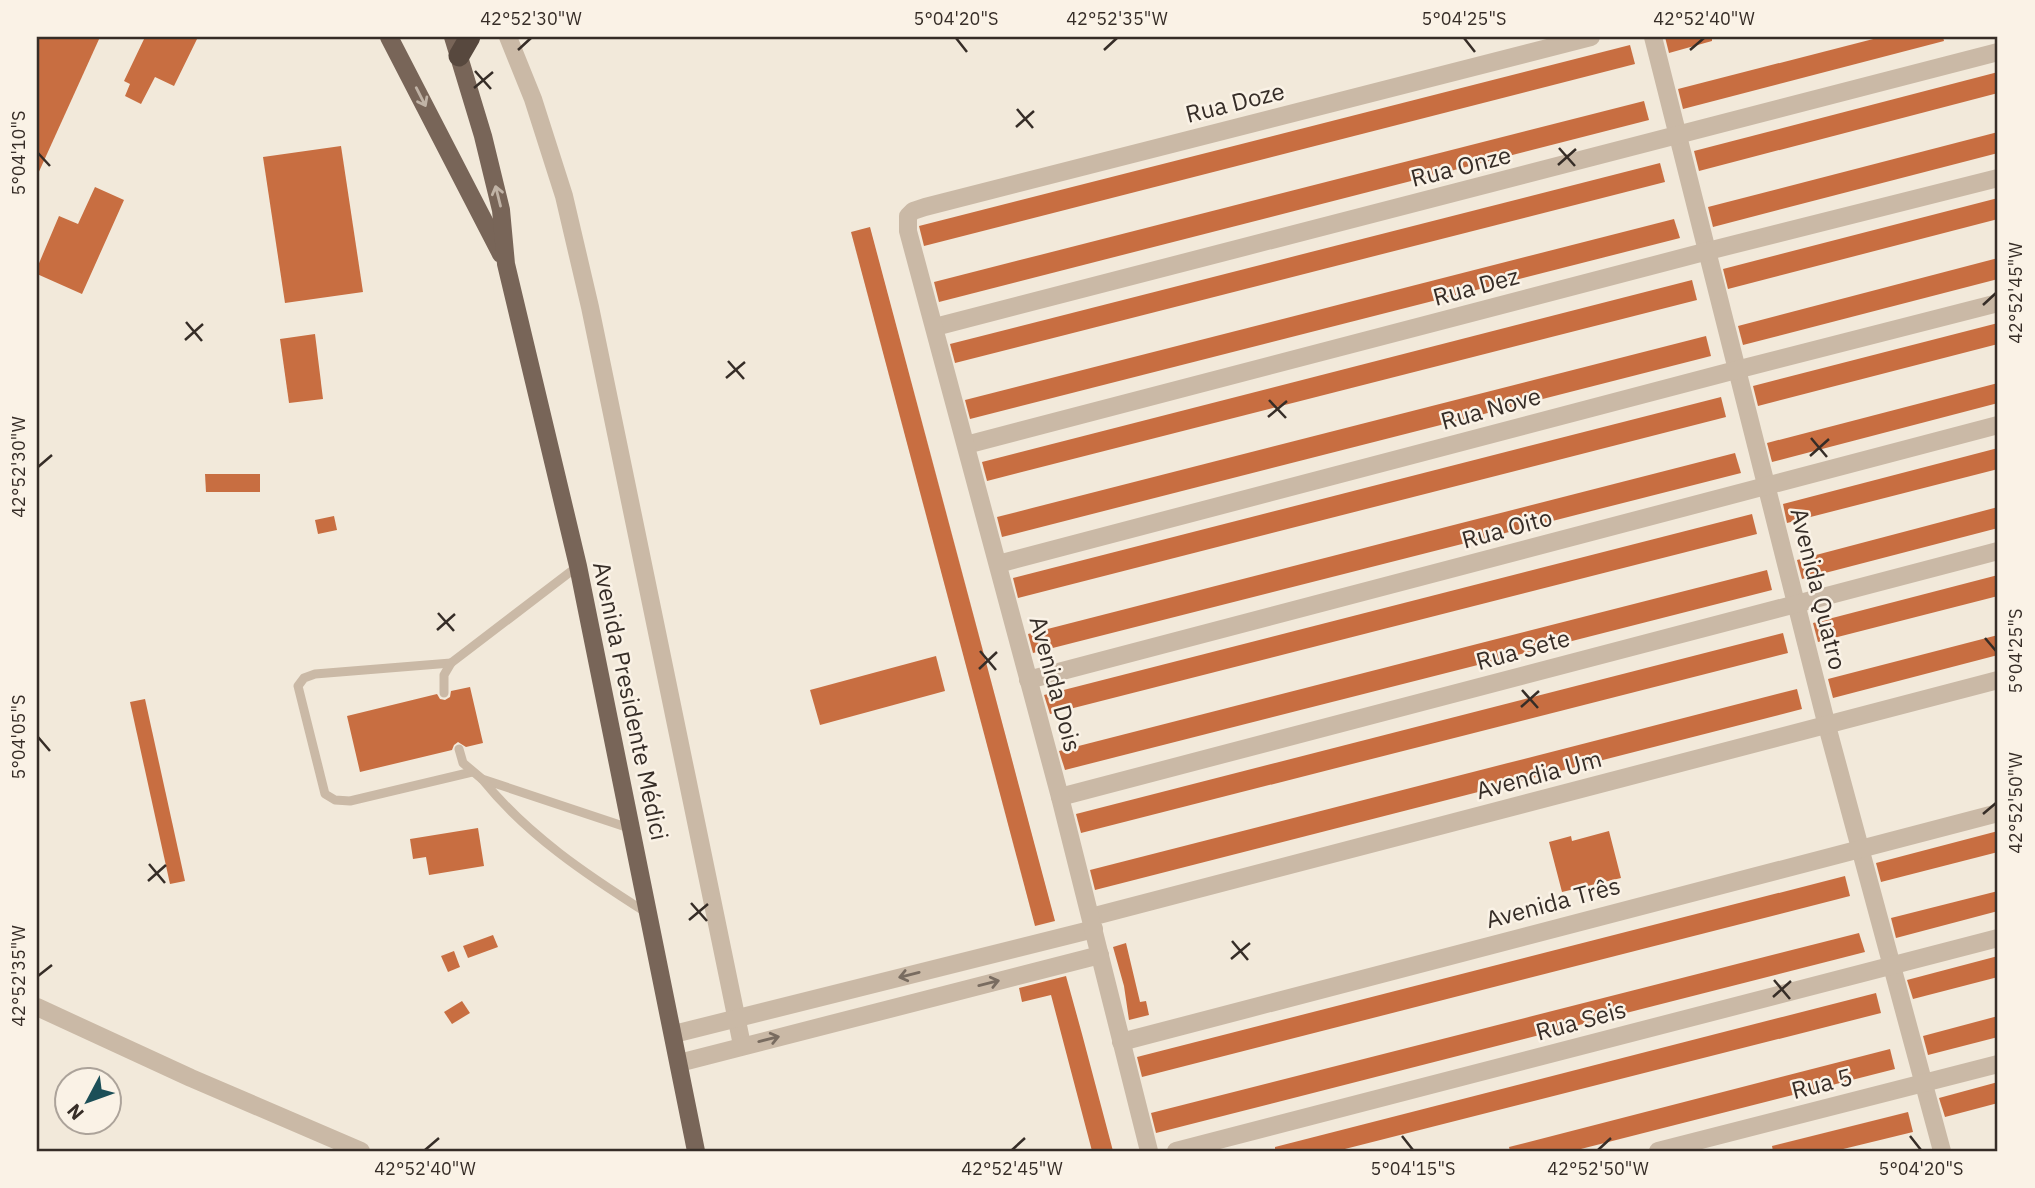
<svg xmlns="http://www.w3.org/2000/svg" width="2035" height="1188" font-family="'IBM Plex Sans',sans-serif">
  <style>
    .building { fill: #c86e41 }
    .lines { fill: none; stroke-linecap: round; stroke-linejoin: round }
    .lane { stroke: #cab9a6; stroke-width: 9 }
    .street { stroke: #cab9a6; stroke-width: 18 }
    .primary { stroke: #786558; stroke-width: 18 }
    .highway { stroke: #57483e; stroke-width: 21 }
    .oneway { stroke: #c0b3a6 }
    .oneway2 { stroke: #796c60 }
    .ticks { fill: none; stroke: #362d27; stroke-width: 2.5 }
    .labels { text-anchor: middle; stroke-width: 5; stroke-linejoin: round; paint-order: stroke }
    .street-label { font-size: 24px; fill: #362d27; stroke: #faf2e6 }
    .neatline { fill: none; stroke: #362d27; stroke-width: 2.5 }
    .ticks-label { font-size: 18px; text-anchor: middle; fill: #362d27 }
  </style>
  <rect width="100%" height="100%" fill="#f2e9da"/>
  <g class="building">
    <polygon points="37,37 100,37 37,176"/>
    <polygon points="145,37 198,37 174,86 155,77 141,104 125,96 130,84 124,81"/>
    <polygon points="1665,37 1712,37 1712,41 1669,53"/>
    <polygon points="1881,37 1943,37 1944,41 1683,109 1678,89"/>
    <polygon points="1630,45 1635,64 924,246 919,226"/>
    <polygon points="1998,72 1998,93 1699,171 1694,151"/>
    <polygon points="1644,101 1649,120 939,302 934,282"/>
    <polygon points="1998,132 1998,153 1713,227 1708,207"/>
    <polygon points="341,146 363,292 285,303 263,157"/>
    <polygon points="1660,163 1665,182 955,363 950,344"/>
    <polygon points="95,187 124,200 82,294 37,274 37,268 59,216 78,224"/>
    <polygon points="1998,198 1998,219 1728,289 1723,269"/>
    <polygon points="1674,219 1680,238 970,419 965,400"/>
    <polygon points="870,227 1055,921 1035,926 851,232"/>
    <polygon points="1998,258 1998,279 1743,345 1738,326"/>
    <polygon points="1692,280 1697,300 987,481 982,462"/>
    <polygon points="1998,323 1998,344 1758,406 1753,386"/>
    <polygon points="315,334 323,399 289,403 280,339"/>
    <polygon points="1706,336 1711,356 1002,537 997,517"/>
    <polygon points="1998,383 1998,403 1772,462 1767,443"/>
    <polygon points="1721,397 1726,417 1018,598 1013,578"/>
    <polygon points="1998,448 1998,469 1787,523 1783,504"/>
    <polygon points="1735,453 1741,473 1033,653 1028,634"/>
    <polygon points="205,474 260,474 260,492 206,492"/>
    <polygon points="1998,507 1998,528 1802,579 1797,560"/>
    <polygon points="1752,514 1757,534 1050,714 1044,695"/>
    <polygon points="334,516 337,530 318,534 315,520"/>
    <polygon points="1767,570 1772,590 1065,770 1059,751"/>
    <polygon points="1998,575 1998,596 1818,642 1813,623"/>
    <polygon points="1783,633 1788,653 1081,833 1076,814"/>
    <polygon points="1998,635 1998,655 1833,698 1828,679"/>
    <polygon points="936,656 945,691 820,725 810,690"/>
    <polygon points="470,687 483,743 466,747 458,742 454,745 452,750 360,772 347,716 437,694 440,699 445,700 450,697 451,691"/>
    <polygon points="1797,689 1802,709 1095,890 1090,870"/>
    <polygon points="145,699 185,881 170,884 130,702"/>
    <polygon points="478,828 484,866 429,875 426,857 413,859 410,839"/>
    <polygon points="1609,831 1621,878 1562,892 1549,842 1571,836 1572,841"/>
    <polygon points="1998,831 1998,852 1881,882 1876,863"/>
    <polygon points="1845,876 1850,896 1142,1077 1137,1057"/>
    <polygon points="1998,891 1998,911 1896,938 1891,918"/>
    <polygon points="1859,933 1865,952 1156,1133 1151,1113"/>
    <polygon points="493,935 498,947 468,958 463,946"/>
    <polygon points="1126,943 1140,1002 1146,1001 1149,1015 1129,1020 1124,986 1113,947"/>
    <polygon points="454,951 460,967 448,972 441,956"/>
    <polygon points="1998,956 1998,977 1913,999 1907,980"/>
    <polygon points="1066,976 1082,1034 1113,1151 1092,1151 1051,995 1022,1002 1019,988"/>
    <polygon points="1876,993 1881,1013 1337,1151 1275,1151 1275,1147"/>
    <polygon points="462,1001 470,1013 452,1024 444,1012"/>
    <polygon points="1998,1016 1998,1037 1928,1055 1923,1036"/>
    <polygon points="1890,1049 1895,1069 1573,1151 1510,1151 1509,1147"/>
    <polygon points="1998,1082 1998,1103 1945,1117 1939,1098"/>
    <polygon points="1908,1112 1913,1132 1835,1151 1773,1151 1772,1146"/>
  </g>
  <g class="lines">
    <g class="lane">
      <polyline points="451,663 315,674 304,678 298,686 325,794 335,800 350,801 472,772"/>
      <polyline points="444,693 444,675 451,663 578,566"/>
      <polyline points="459,749 463,763 482,779 632,829"/>
      <path d="M482 779C527 835 587 875 647 913"/>
    </g>
    <g class="street">
      <polyline points="508,37 533,99 564,196 590,307 742,1045"/>
      <polyline points="1653,37 1827,726 1942,1151"/>
      <polyline points="935,327 1998,52"/>
      <polyline points="966,445 1708,251 1998,178"/>
      <polyline points="998,564 1736,370 1998,303"/>
      <polyline points="1028,680 1998,425"/>
      <polyline points="1060,797 1998,551"/>
      <polyline points="1091,917 1998,680"/>
      <polyline points="37,1007 191,1078 361,1151"/>
      <polyline points="674,1034 1094,929"/>
      <polyline points="1121,1042 1998,813"/>
      <polyline points="679,1063 1100,955"/>
      <polyline points="1149,1151 1060,797 908,231 908,216 913,211 925,207 1591,37"/>
      <polyline points="1176,1151 1998,938"/>
      <polyline points="1658,1151 1998,1064"/>
    </g>
    <g class="primary">
      <polyline points="389,37 501,254"/>
      <polyline points="453,37 483,136 501,210 506,264 578,566 696,1151"/>
    </g>
    <polyline class="highway" points="459,56 470,37"/>
  </g>
  <defs><path id="oneway-shaft" d="M-6 0H5M1.5-3L5.5 0L1.5 3" fill="none" stroke-width="1.6" stroke-linecap="round" stroke-linejoin="round" transform="scale(1.75)"/></defs>
  <g class="oneway">
    <use href="#oneway-shaft" transform="translate(421 97) rotate(63)"/>
    <use href="#oneway-shaft" transform="translate(498 196) rotate(-104)"/>
  </g>
  <g class="oneway2">
    <use href="#oneway-shaft" transform="translate(909 975) rotate(166)"/>
    <use href="#oneway-shaft" transform="translate(989 983) rotate(-14)"/>
    <use href="#oneway-shaft" transform="translate(769 1039) rotate(-14)"/>
  </g>
  <path class="ticks" d="M956 38 967 52M1464 38 1475 52M518 50 531 38M1104 50 1117 38M1690 50 1704 38M475 71 491 89M474 88 493 72M1017 109 1033 128M1016 127 1034 111M1559 148 1575 166M38 153 50 166M1558 165 1576 149M1983 305 1996 293M186 322 202 341M185 340 203 324M728 361 744 379M726 378 745 362M1269 400 1286 418M1268 417 1287 401M1811 438 1827 457M1810 456 1829 439M38 467 52 455M438 613 454 631M437 630 455 614M1985 638 1996 651M980 651 996 670M979 669 997 652M1522 690 1538 708M1521 707 1539 691M38 737 50 751M1983 814 1996 803M149 864 165 883M148 881 166 865M691 903 707 921M689 920 708 904M1232 941 1248 960M1231 959 1250 943M38 976 52 965M1774 980 1790 999M1773 997 1791 981M1402 1136 1413 1150M1910 1136 1921 1150M425 1150 439 1138M1012 1150 1025 1138M1598 1150 1611 1138"/>
  <g class="labels">
    <g class="street-label">
      <text transform="translate(1235 103) rotate(-14)" y="8">Rua Doze</text>
      <text transform="translate(1461 167) rotate(-14)" y="8">Rua Onze</text>
      <text transform="translate(1476 287) rotate(-15)" y="8">Rua Dez</text>
      <text transform="translate(1491 409) rotate(-15)" y="8">Rua Nove</text>
      <text transform="translate(1507 529) rotate(-15)" y="8">Rua Oito</text>
      <text transform="translate(1818 589) rotate(76)" y="8">Avenida Quatro</text>
      <text transform="translate(1523 650) rotate(-15)" y="8">Rua Sete</text>
      <text transform="translate(1055 684) rotate(75)" y="8">Avenida Dois</text>
      <text transform="translate(630 701) rotate(78)" y="8">Avenida Presidente Médici</text>
      <text transform="translate(1539 775) rotate(-15)" y="8">Avendia Um</text>
      <text transform="translate(1553 903) rotate(-15)" y="8">Avenida Três</text>
      <text transform="translate(1581 1021) rotate(-15)" y="8">Rua Seis</text>
      <text transform="translate(1822 1084) rotate(-14)" y="8">Rua 5</text>
    </g>
  </g>
  <rect width="2035" height="1188" fill="none" stroke="#faf2e6" stroke-width="77"/>
  <g transform="translate(88 1101) rotate(229)"><circle r="33" fill="#faf2e6" stroke="#aca39a" stroke-width="2"/>
  <path d="M0-5L12 26L0 18L-12 26Z" fill="#1c4f58"/>
  <text y="-10" font-size="19" font-weight="bold" text-anchor="middle" fill="#362d27">N</text>
  </g>
  <rect x="38" y="38" width="1958" height="1112" class="neatline"/>
  <g class="ticks-label">
    <text x="531" y="25">42°52'30"W</text>
    <text x="956" y="25">5°04'20"S</text>
    <text x="1117" y="25">42°52'35"W</text>
    <text x="1464" y="25">5°04'25"S</text>
    <text x="1704" y="25">42°52'40"W</text>
    <text transform="translate(19 153) rotate(-90)" y="6">5°04'10"S</text>
    <text transform="translate(2016 293) rotate(-90)" y="6">42°52'45"W</text>
    <text transform="translate(19 467) rotate(-90)" y="6">42°52'30"W</text>
    <text transform="translate(2016 651) rotate(-90)" y="6">5°04'25"S</text>
    <text transform="translate(19 737) rotate(-90)" y="6">5°04'05"S</text>
    <text transform="translate(2016 803) rotate(-90)" y="6">42°52'50"W</text>
    <text transform="translate(19 976) rotate(-90)" y="6">42°52'35"W</text>
    <text x="425" y="1175">42°52'40"W</text>
    <text x="1012" y="1175">42°52'45"W</text>
    <text x="1413" y="1175">5°04'15"S</text>
    <text x="1598" y="1175">42°52'50"W</text>
    <text x="1921" y="1175">5°04'20"S</text>
  </g>
</svg>
